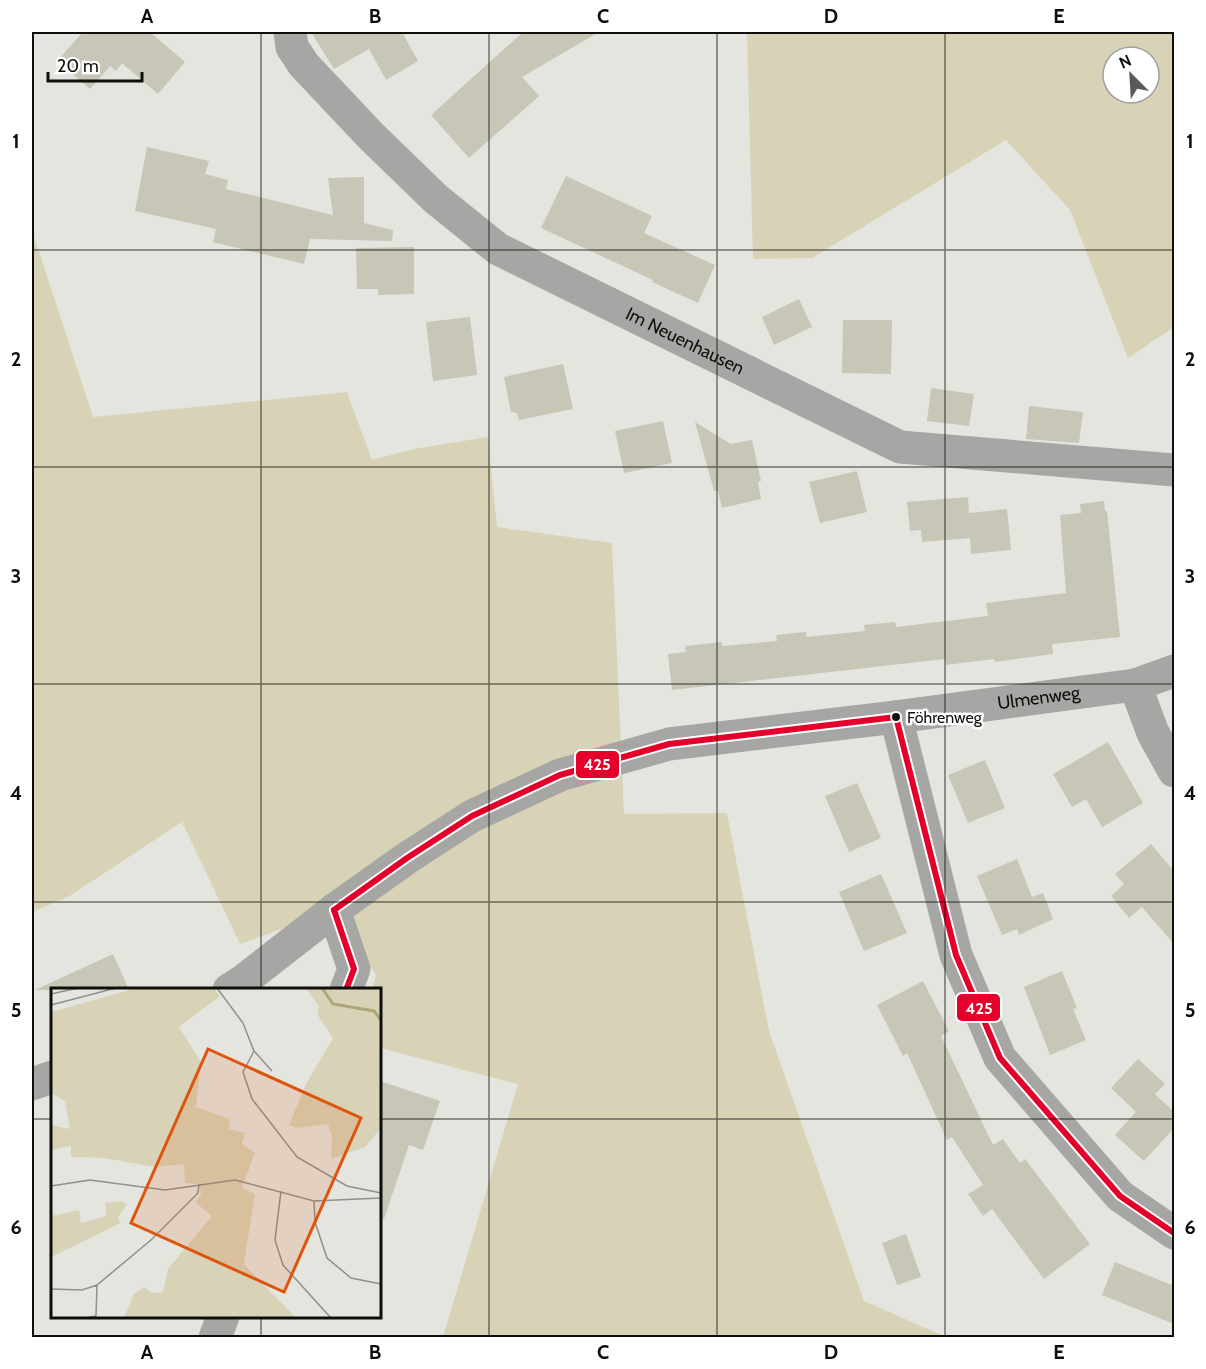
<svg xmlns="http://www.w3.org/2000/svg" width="1206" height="1369" font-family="Cabin,sans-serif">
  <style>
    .green { fill: #d8d3b6; fill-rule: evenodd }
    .building { fill: #c8c6b7 }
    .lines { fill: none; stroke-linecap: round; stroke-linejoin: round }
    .minor { stroke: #a6a6a4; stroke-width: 33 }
    .bus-1-casing { stroke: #fff; stroke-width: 10 }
    .bus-1 { stroke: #e4002b; stroke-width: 6 }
    .grid { fill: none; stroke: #0f0e0b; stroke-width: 1.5; stroke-opacity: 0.55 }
    .bus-dot { fill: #0f0e0b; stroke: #fff; stroke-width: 2 }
    .labels { text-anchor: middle; stroke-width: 5; stroke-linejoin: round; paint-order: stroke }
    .bus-label { font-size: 16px; fill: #0f0e0b; stroke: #fff; text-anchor: start }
    .street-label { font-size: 18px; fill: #0f0e0b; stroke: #fff }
    .inset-river { fill: none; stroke: #aea678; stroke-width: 3 }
    .inset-road { fill: none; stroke: #8f8f8b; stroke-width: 1.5 }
    .view { fill: #dd550c; fill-opacity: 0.15; stroke: #dd550c; stroke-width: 3 }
    .inset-edge { fill: none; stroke: #0f0e0b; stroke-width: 3 }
    .line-badge { stroke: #fff; stroke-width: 2 }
    .badge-label { font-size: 16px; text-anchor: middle; font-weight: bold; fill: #fff }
    .neatline { fill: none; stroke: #0f0e0b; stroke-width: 2 }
    .grid-label { font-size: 20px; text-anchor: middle; font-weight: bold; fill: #0f0e0b }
  </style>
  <rect width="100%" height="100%" fill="#e5e5e0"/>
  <g class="green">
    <path d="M747 32H1174V327L1128 358 1070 210 1006 140 812 258 753 259ZM1113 57H1149V93H1113Z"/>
    <polygon points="32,230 93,417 347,392 372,460 414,449 488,437 497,527 612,543 624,814 727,813 769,1031 864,1301 946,1337 443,1337 518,1084 380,1048 380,990 372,989 376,975 334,910 240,944 182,822 68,897 32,912"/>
  </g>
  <g class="building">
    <polygon points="83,32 150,32 185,62 158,94 122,63 116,71 110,66 90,89 57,61"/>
    <polygon points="311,32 402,32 418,61 386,80 369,49 334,69"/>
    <polygon points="523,32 599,32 522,77 539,96 469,158 431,115"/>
    <polygon points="147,147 209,161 205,174 228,180 226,189 333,215 328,178 364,177 364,223 393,230 392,241 310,239 304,264 213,242 216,229 135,211"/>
    <polygon points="566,176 652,216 644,233 715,265 698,303 652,282 653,280 541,228"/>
    <polygon points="414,247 414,294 378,295 378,289 357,289 356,248"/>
    <polygon points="799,299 812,327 774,345 762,317"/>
    <polygon points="470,317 477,375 433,381 426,322"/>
    <polygon points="843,320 892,320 891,374 842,373"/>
    <polygon points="563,364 573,409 519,420 517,413 511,412 504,377"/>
    <polygon points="931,388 974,394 969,426 927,421"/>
    <polygon points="1029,406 1083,412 1079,443 1026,439"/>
    <polygon points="663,421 672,463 624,473 615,431"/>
    <polygon points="695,422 731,444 752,440 761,481 758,482 761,499 722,508 718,491 714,491"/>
    <polygon points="857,471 867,512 820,523 809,482"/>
    <polygon points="968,497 969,513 1007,509 1011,550 971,554 970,538 922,542 921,530 910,531 907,502"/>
    <polygon points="1104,501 1105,511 1107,511 1120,637 1052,644 1053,654 995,662 994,659 946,665 945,659 672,690 668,654 686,652 685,646 722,642 722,646 777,641 776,635 806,632 807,637 865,631 864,625 895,622 896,627 988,616 986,603 1066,593 1060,515 1081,513 1080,504"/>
    <polygon points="1108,742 1143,803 1102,827 1086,799 1072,807 1053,774"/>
    <polygon points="985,760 1005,808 968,823 948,775"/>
    <polygon points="857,783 881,838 849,852 825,796"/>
    <polygon points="1151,844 1174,871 1174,944 1142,907 1129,918 1111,896 1124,884 1115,874"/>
    <polygon points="1017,859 1032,897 1043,893 1053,919 1019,935 1017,929 1002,935 977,876"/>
    <polygon points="881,874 907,933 864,951 839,892"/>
    <polygon points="113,954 129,990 35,990"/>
    <polygon points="1062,971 1077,1008 1073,1009 1086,1040 1050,1055 1024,987"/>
    <polygon points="923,981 949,1031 941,1036 993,1145 1003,1139 1020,1163 1025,1159 1090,1244 1044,1279 992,1209 983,1216 968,1194 983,1185 952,1137 947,1140 907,1053 903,1056 877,1005"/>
    <polygon points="1138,1059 1165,1084 1155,1094 1174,1112 1174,1128 1144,1161 1115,1135 1136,1112 1111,1088"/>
    <polygon points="380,1081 440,1101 423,1150 409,1145 384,1219 380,1219"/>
    <polygon points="906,1234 921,1277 897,1285 882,1243"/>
    <polygon points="1115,1262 1174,1286 1174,1324 1102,1295"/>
  </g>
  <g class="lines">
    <g class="minor">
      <path id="s1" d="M290 32 292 47 304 65 371 136 436 199 498 249 900 447 1174 470"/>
      <polyline points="1135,685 1153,733 1174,771"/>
      <polyline points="896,717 956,955 1000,1058 1120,1196 1174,1233"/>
      <polyline points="334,910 354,969 346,990"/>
      <path id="s2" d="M229 990 243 981 334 910 407 858 472 816 560 775 669 744 896 717 1135 685 1174 671"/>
      <polyline points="32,1084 52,1077"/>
      <polyline points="215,1338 223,1316"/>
    </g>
    <g class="bus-1-casing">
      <g id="bus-1">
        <polyline points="896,717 956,955 1000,1058 1120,1196 1174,1233"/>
        <polyline points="334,910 407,858 472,816 560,775 669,744 896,717"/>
        <polyline points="334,910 354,969 346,990"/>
      </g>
    </g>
    <use href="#bus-1" class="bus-1"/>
  </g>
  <path class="grid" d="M261 32V990M489 32V1338M717 32V1338M945 32V1338M32 250H1174M32 467H1174M32 684H1174M32 902H1174M32 1119H52M380 1119H1174M261 1316V1338"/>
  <circle class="bus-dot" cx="896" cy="717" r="5"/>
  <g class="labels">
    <g class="bus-label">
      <text x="907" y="723">Föhrenweg</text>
    </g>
    <g class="street-label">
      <text dy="6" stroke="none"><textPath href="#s1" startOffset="513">Im Neuenhausen</textPath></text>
      <text dy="6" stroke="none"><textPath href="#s2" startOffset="882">Ulmenweg</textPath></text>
    </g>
  </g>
  <g transform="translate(51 988)">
    <rect width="330" height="330" fill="#e5e5e0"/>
    <path d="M86 0H163L169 8 128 39 150 74 145 119 179 131 178 141 194 145 191 156 204 165 191 200 204 206 193 276 245 330H73L83 306 93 299 101 305 112 304 117 281 161 228 144 214 150 207 148 196 134 195 133 176 104 179 53 170 20 169V158L0 162V137L19 141 14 113 0 105V24ZM330 0V140L314 159 280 171 281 149 277 136 246 140 238 137 255 96 282 50 266 26 268 19 256 1ZM69 213 76 216 67 230 70 235 0 269V228L28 222 30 235 55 228 54 215Z" fill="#d8d3b6"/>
    <path class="inset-river" d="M271 0 282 16 323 23 330 32"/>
    <path class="inset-road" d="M166 0 192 35 203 63 221 83M0 6 27 0M0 17 65 0M203 63 192 84 201 111 246 169 296 198 330 205M0 198 39 192 114 202 184 192 263 213 330 210M230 203 224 252 232 277 280 330M263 213 264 234 276 270 300 290 330 296M0 301 31 302 46 297 100 252 147 205 148 196M33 330 45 328 46 297"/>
    <path class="view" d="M157 61 310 130 233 304 80 235Z"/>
    <rect width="330" height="330" class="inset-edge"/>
  </g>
  <g class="line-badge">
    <rect x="575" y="750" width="45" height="29" rx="6" fill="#e4002b"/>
    <rect x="956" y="993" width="45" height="29" rx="6" fill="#e4002b"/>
  </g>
  <g class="badge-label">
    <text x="597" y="770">425</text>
    <text x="979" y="1014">425</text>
  </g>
  <rect width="1206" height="1369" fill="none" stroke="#ffffff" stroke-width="66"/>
  <g transform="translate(1131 75) rotate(336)"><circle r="28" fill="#ffffff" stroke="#9f9f9d" stroke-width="1.5"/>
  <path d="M0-4.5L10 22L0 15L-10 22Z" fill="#5a5956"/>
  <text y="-9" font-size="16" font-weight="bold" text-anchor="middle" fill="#0f0e0b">N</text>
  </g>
  <path d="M48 72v9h94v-9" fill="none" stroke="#0f0e0b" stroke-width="3"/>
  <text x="57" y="72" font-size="18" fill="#0f0e0b" stroke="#ffffff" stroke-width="4.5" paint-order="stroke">20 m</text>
  <rect x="33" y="33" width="1140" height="1303" class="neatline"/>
  <g class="grid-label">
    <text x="147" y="23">A</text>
    <text x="375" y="23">B</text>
    <text x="603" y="23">C</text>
    <text x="831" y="23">D</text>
    <text x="1059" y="23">E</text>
    <text x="16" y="148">1</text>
    <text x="1190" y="148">1</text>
    <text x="16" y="366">2</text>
    <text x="1190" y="366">2</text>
    <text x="16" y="583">3</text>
    <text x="1190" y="583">3</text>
    <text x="16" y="800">4</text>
    <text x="1190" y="800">4</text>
    <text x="16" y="1017">5</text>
    <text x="1190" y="1017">5</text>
    <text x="16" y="1234">6</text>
    <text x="1190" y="1234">6</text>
    <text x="147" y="1359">A</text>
    <text x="375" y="1359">B</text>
    <text x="603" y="1359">C</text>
    <text x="831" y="1359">D</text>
    <text x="1059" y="1359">E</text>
  </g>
</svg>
